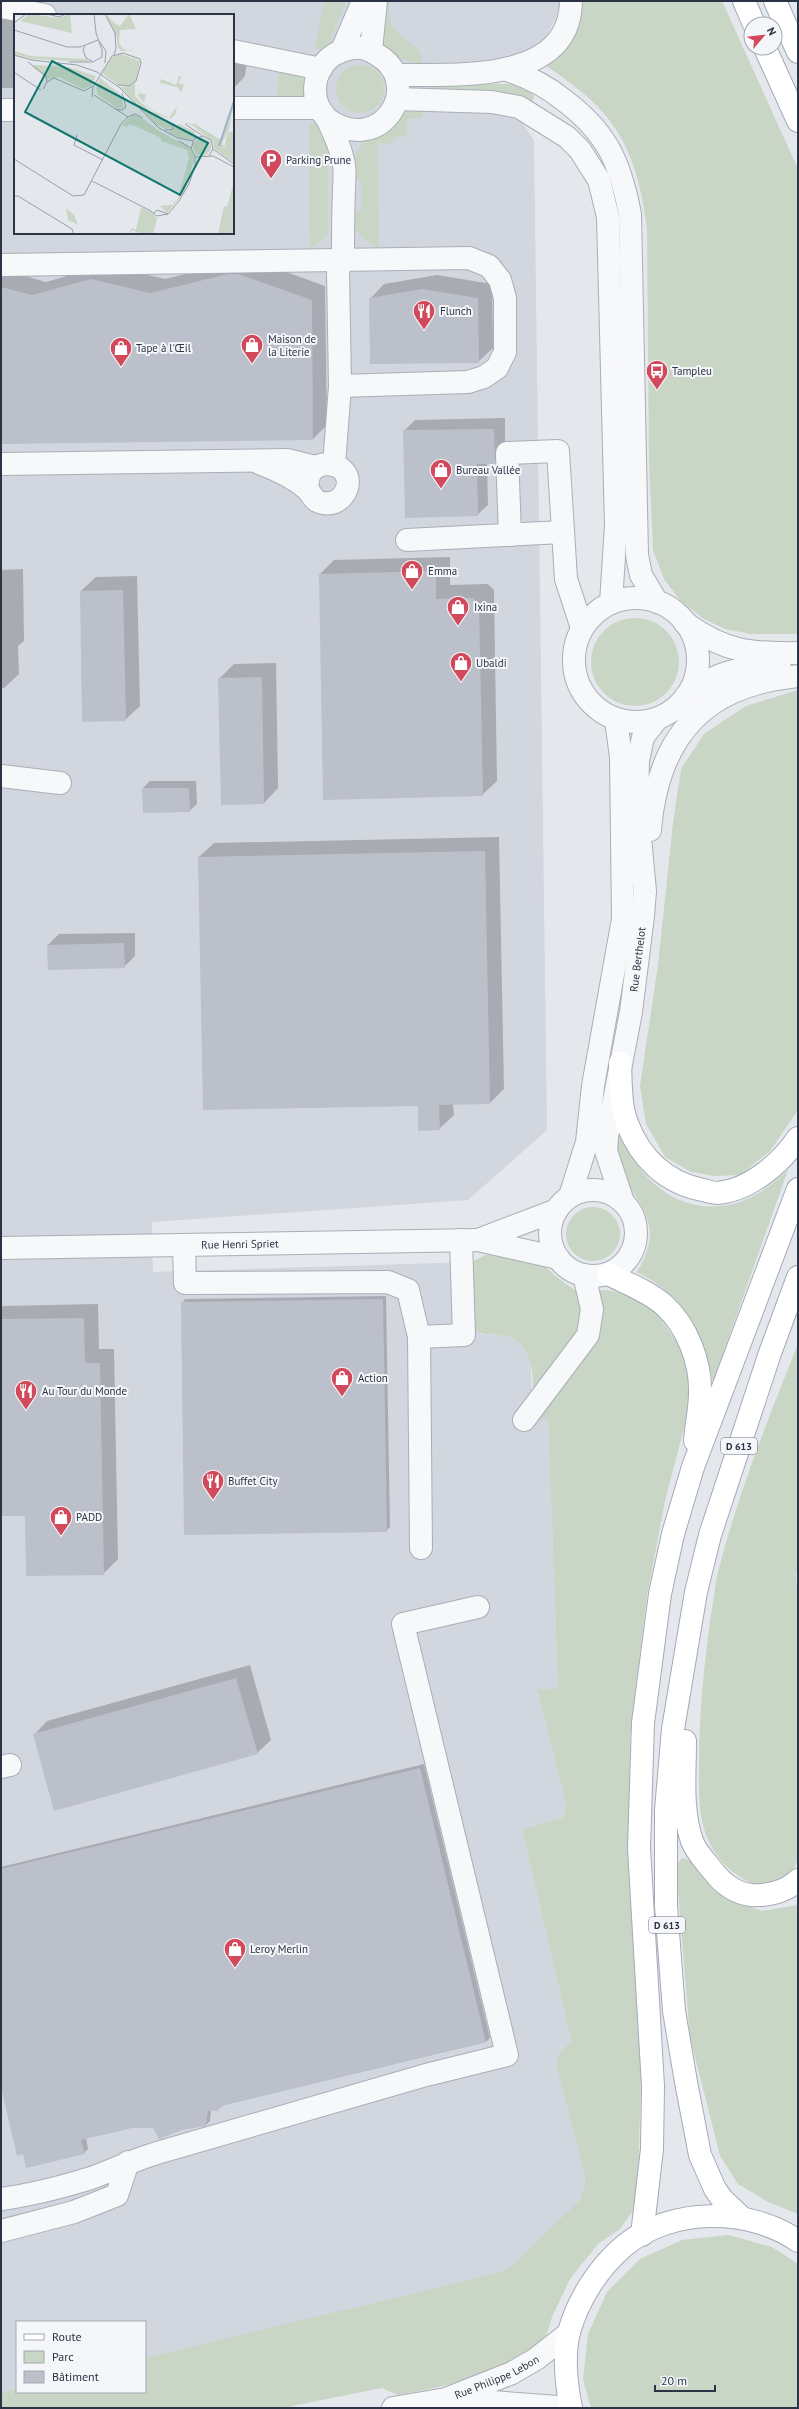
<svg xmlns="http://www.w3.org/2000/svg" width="799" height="2409" font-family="'PT Sans',sans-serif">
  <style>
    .built { fill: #d2d6de; fill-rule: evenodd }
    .green { fill: #c9d6c5 }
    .shadow { fill: #0003 }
    .building { fill: #bbc0ca }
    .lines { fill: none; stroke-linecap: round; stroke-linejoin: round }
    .minor-casing { stroke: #a9aeb7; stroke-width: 24 }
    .major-casing { stroke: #a3abb8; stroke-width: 24 }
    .minor { stroke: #f7f8fa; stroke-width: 22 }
    .major { stroke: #fff; stroke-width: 22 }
    .labels { text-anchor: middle; stroke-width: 4; stroke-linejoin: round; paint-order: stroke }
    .shield { fill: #f4f6f9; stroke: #676e7b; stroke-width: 1 }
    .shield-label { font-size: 10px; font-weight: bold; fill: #2b3445 }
    .poi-label { font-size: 11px; fill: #2b3445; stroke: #f4f6f9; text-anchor: start }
    .street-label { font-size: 11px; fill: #2b3445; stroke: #f4f6f9 }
    .inset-river { fill: none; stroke: #9fb4cc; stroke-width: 2 }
    .inset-road { fill: none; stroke: #9a9fa9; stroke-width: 1 }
    .view { fill: #0f766e; fill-opacity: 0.15; stroke: #0f766e; stroke-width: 2 }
    .inset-edge { fill: none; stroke: #2b3445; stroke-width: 2 }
  </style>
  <rect width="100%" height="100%" fill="#e4e7ec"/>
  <path class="built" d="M1 1H560L558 14 543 42 535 48 501 61H483L534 141 547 1130 468 1200 152 1222 153 1272 472 1262 481 1334 505 1335 514 1339 523 1344 530 1355 533 1419 548 1418 558 1689 537 1691 566 1804 563 1818 522 1829 571 2040 559 2054 585 2174 584 2186 580 2200 512 2350 275 2408H1ZM15 15H233V233H15ZM17 2322H145V2392H17Z"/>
  <g class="green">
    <polygon points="324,1 346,1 330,41 326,47 315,50"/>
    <path d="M384 1H389C389 11 388 20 394 28 400 40 426 47 421 63 404 62 380 53 380 32 380 22 383 11 384 1Z"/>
    <path d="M577 1H722L798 169V634H751L725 629 702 618 680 600 664 579 653 550 649 462 647 229C642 191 634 152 610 121 593 98 568 81 545 65L551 57Z"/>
    <circle cx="360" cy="89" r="24"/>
    <polygon points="279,68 312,75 310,96 277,97"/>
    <polygon points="431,84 518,84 531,90 534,97 532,103 431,94"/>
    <path d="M422 106 423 118 407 119V134L398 137 390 144 377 143 379 248C362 241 353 230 353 212L361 211V180H353C353 171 352 161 357 152 364 136 405 109 422 106Z"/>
    <polygon points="309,122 317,125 328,140 328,232 323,240 310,249"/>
    <circle cx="635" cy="662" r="44"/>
    <polygon points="798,690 798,1110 770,1151 740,1175 715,1176 691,1172 665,1157 646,1124 640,1086 658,965 673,823 681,769 704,734 746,706"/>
    <path d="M619 1128C625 1142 632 1158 642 1171 673 1209 720 1218 762 1191 771 1185 780 1177 788 1170L713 1382C702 1330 686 1297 637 1272 655 1241 654 1224 635 1195 631 1188 624 1181 621 1174 616 1160 618 1142 619 1128Z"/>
    <circle cx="593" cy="1234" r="27"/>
    <path d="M485 1255 536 1257 555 1276 576 1291 607 1290 625 1294 656 1312 682 1350 689 1372V1409L665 1501 647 1596 630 1737 629 1840 641 2076 638 2184 635 2208 620 2229 598 2244 570 2279 552 2317 545 2340 528 2357 448 2385 398 2395 382 2388 292 2406 290 2408H1V2393L17 2389V2392H145V2358L498 2273 511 2267 580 2200 584 2186 585 2174 556 2064 559 2054 571 2040 522 1829 563 1818 566 1804 537 1690 558 1688 548 1418 533 1419C532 1392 540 1344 506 1336 494 1333 484 1337 474 1329L472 1262Z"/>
    <path d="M798 1344V1568L796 1575 798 1603V1857C793 1882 770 1893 747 1881 726 1870 713 1854 705 1832 698 1810 699 1788 699 1765 699 1715 704 1664 711 1615 714 1599 715 1583 719 1568 739 1491 769 1417 798 1344Z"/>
    <polygon points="682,1858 689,1860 724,1898 762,1911 798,1905 798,2214 768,2202 738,2184 720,2156 690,2037 676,1865"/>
    <polygon points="728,2235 772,2247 798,2264 798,2408 591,2408 583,2380 588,2334 607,2292 640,2259 682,2240"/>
  </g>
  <g class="shadow">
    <polygon points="1,15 15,17 15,88 1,88"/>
    <polygon points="233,57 247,60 245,76 236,86 233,86"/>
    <polygon points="243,260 253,260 325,286 327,425 313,439 1,443 1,269 46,282 106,265 165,279"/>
    <polygon points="437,275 492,284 493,348 478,362 370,299 384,284"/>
    <polygon points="505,418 505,452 494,463 487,463 488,505 477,515 404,431 415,420"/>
    <polygon points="450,557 450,585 488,584 494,590 497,781 482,795 320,574 334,560"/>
    <polygon points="23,569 24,641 18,646 19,674 4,688 1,688 1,570"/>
    <polygon points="137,576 140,706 125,720 81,591 96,577"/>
    <polygon points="276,663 278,788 264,803 219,679 234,664"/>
    <polygon points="150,781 196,781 197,804 189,811 143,788"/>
    <polygon points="499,837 504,1089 490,1103 453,1104 454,1115 439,1129 199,857 214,843"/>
    <polygon points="135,933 135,956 124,967 48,945 59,934"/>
    <polygon points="386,1296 390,1527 386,1531 182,1303 185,1299"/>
    <polygon points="98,1304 99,1349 114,1349 118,1559 103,1574 26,1515 1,1515 1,1306"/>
    <polygon points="250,1665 271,1740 257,1753 34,1735 47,1721"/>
    <polygon points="424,1764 490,2038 486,2042 224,2105 211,2110 210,2121 206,2125 132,2127 86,2138 88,2149 84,2153 24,2153 1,2082 1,1867"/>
  </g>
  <g class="building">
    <polygon points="228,274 238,274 312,300 313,440 1,444 1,287 32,295 91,279 150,293"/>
    <polygon points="422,289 478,298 479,363 370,364 369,298"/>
    <polygon points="494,429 495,464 477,464 478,516 405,518 403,430"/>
    <polygon points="436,571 436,599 473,598 479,605 483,796 323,800 319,574"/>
    <polygon points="123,590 126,721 82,722 80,591"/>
    <polygon points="262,677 264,804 221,805 218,678"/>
    <polygon points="142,788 189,788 190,812 143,813"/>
    <polygon points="485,851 490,1104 439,1105 440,1130 418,1131 418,1106 203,1110 198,857"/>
    <polygon points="124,943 125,968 48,970 47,945"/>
    <polygon points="383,1299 387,1532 184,1535 181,1302"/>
    <polygon points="84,1318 85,1363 100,1363 104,1575 26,1576 25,1516 1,1516 1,1319"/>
    <polygon points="236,1678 258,1754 54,1811 33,1734"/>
    <polygon points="420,1768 486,2042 224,2105 217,2111 208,2111 206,2126 182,2130 159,2139 153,2128 132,2128 81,2140 85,2154 26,2168 23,2154 17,2156 1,2087 1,1869"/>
  </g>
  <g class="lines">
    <g class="minor-casing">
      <g id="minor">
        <polyline points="1,7 45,15"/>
        <polyline points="342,50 363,1"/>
        <polyline points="371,50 376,1"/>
        <polyline points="233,51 321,69"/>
        <path d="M507 70C529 77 547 86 565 101 607 133 620 162 630 214L637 555 641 575 657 602"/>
        <path d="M396 75C453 74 570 85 571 1"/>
        <polyline points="397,99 492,102 519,107 567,137 580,150 599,180 608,217 616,525 611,603"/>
        <polyline points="233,108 319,108"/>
        <polyline points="1,110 15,110"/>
        <path d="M327 119C383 158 426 82 376 54 370 50 361 47 353 48 339 51 329 55 321 68 314 79 313 96 319 108 322 113 326 116 328 121 334 133 340 147 343 160 346 169 344 181 344 190 343 214 343 237 343 260L338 270 340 386 334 465"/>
        <polyline points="1,265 469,258 489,266 500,280 505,298 505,352 497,368 484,377 468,382 340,386"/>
        <path d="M259 463C275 469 294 478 307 489 311 493 312 498 317 501 323 504 329 504 335 502 341 499 345 494 347 488 355 459 302 453 308 490"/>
        <polyline points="1,464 287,460 315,467"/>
        <polyline points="510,535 507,453 558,451 566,579 582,628"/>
        <polyline points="407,540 563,532"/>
        <circle cx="636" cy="660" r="62"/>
        <path d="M685 623C725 652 751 654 798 653"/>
        <path d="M686 696C721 669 737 668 780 668"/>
        <polyline points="1,776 60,783"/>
        <path d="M650 830C656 759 685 702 759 683 772 679 785 678 798 676"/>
        <circle cx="593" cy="1233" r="43"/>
        <polyline points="570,1196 587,1142 593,1086 623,919 621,757 616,720"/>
        <path id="s1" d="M623 1202 606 1151 607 1137 631 1012 643 916 645 891 637 806 638 761 643 737 657 719"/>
        <polyline points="478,1240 557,1210"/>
        <polyline points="184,1246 185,1283 388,1282 408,1290 419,1337 421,1548"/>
        <path id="s2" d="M1 1248 478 1240 558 1258"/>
        <polyline points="419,1337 464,1335 461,1240"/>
        <polyline points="524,1420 588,1335 592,1309 584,1275"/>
        <polyline points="1,1767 10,1765"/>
        <path d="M1 2199C31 2195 62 2187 91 2178 113 2170 134 2160 157 2153L426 2075 507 2055 403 1624 478 1607"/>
        <polyline points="1,2231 74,2212 117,2195 128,2162"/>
        <polyline points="453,2399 571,2408"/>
        <path id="s3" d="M393 2408 446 2399 512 2373 536 2359 569 2333"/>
      </g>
    </g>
    <g class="major-casing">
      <g id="major">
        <polyline points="744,1 754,24"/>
        <polyline points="775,1 798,52"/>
        <polyline points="765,48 798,121"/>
        <path d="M620 1063C621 1083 620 1105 627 1123 640 1158 666 1183 703 1190 707 1191 713 1193 718 1193 750 1190 781 1163 798 1138"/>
        <path d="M608 1274C626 1283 648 1291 664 1305 687 1326 701 1362 700 1393 700 1409 696 1425 695 1441"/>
        <path d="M685 1741C685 1774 681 1809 692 1841 696 1852 706 1862 713 1871 722 1883 735 1893 751 1895 767 1896 786 1892 798 1880"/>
        <polyline points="742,2218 722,2199 715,2189 700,2155 686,2082 674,2011 666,1906 666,1810 673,1729 696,1592 710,1535 770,1353 798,1277"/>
        <polyline points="642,2235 652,2149 653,2086 639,1848 643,1723 660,1594 673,1534 693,1467 798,1189"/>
        <path d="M571 2408C566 2383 563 2357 569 2332 578 2300 598 2268 624 2246 671 2207 749 2207 798 2241"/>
      </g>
    </g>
    <use href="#minor" class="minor"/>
    <use href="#major" class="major"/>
  </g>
  <defs>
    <g id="parking-pin" transform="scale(1.15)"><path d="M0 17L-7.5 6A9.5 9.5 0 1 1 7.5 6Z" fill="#d1495b" stroke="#f4f6f9"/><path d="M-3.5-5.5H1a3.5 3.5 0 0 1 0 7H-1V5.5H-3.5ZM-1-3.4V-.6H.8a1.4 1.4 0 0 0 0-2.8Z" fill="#fff"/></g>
    <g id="restaurant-pin" transform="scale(1.15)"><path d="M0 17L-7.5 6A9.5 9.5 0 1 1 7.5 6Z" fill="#d1495b" stroke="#f4f6f9"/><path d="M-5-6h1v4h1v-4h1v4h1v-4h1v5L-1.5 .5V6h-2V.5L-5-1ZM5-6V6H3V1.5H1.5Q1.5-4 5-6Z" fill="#fff"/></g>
    <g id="shop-pin" transform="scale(1.15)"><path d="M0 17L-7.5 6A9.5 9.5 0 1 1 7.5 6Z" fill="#d1495b" stroke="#f4f6f9"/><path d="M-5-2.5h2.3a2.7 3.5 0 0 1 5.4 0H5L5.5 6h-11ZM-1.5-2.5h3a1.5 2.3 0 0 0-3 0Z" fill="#fff"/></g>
    <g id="bus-pin" transform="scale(1.15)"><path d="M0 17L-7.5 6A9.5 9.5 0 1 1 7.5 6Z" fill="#d1495b" stroke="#f4f6f9"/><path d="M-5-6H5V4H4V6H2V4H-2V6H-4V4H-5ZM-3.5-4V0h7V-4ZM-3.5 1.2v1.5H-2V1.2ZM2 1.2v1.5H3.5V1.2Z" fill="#fff"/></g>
  </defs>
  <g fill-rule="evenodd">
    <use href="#parking-pin" x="271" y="160"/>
    <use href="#restaurant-pin" x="424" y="311"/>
    <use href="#shop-pin" x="252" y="345"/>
    <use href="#shop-pin" x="121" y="348"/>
    <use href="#bus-pin" x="657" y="371"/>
    <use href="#shop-pin" x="441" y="470"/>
    <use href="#shop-pin" x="412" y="571"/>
    <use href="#shop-pin" x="458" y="607"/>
    <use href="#shop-pin" x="461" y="663"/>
    <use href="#shop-pin" x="342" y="1378"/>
    <use href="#restaurant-pin" x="26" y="1391"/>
    <use href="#restaurant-pin" x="213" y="1481"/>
    <use href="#shop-pin" x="61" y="1517"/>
    <use href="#shop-pin" x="235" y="1949"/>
  </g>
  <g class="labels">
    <g class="shield">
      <rect x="721" y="1438" width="36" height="16" rx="3"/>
      <rect x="649" y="1917" width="36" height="16" rx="3"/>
    </g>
    <g class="shield-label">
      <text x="739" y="1450">D 613</text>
      <text x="667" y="1929">D 613</text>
    </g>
    <g class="poi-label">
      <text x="286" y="164">Parking Prune</text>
      <text x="440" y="315">Flunch</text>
      <text x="268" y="343">Maison de<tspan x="268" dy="13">la Literie</tspan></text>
      <text x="136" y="352">Tape à l'Œil</text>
      <text x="672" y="375">Tampleu</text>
      <text x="456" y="474">Bureau Vallée</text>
      <text x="428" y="575">Emma</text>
      <text x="474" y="611">Ixina</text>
      <text x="476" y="667">Ubaldi</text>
      <text x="358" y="1382">Action</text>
      <text x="42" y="1395">Au Tour du Monde</text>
      <text x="228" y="1485">Buffet City</text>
      <text x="76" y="1521">PADD</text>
      <text x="250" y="1953">Leroy Merlin</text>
    </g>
    <g class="street-label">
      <text dy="4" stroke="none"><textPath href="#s1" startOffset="248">Rue Berthelot</textPath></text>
      <text dy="4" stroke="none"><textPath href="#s2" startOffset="239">Rue Henri Spriet</textPath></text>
      <text dy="4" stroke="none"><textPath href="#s3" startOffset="109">Rue Philippe Lebon</textPath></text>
    </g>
  </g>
  <g transform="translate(14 14)">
    <rect width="220" height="220" fill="#e4e7ec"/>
    <path d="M15 0 45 4 56 0 58 19 6 7ZM92 0 101 10 106 12 115 0 122 15 106 16 105 29 109 35 116 37 119 34 117 37H107L104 33 103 24ZM0 37 17 42 72 45 76 48 19 45 0 40ZM107 40 126 47 122 66 114 72 104 71 88 59 98 43ZM21 51 54 53 82 62 77 72 69 75 45 63 34 65 21 55 18 52ZM165 62 168 63 163 71 165 69 170 71 167 78 163 73 146 69 147 65 162 71ZM86 64 107 81 110 94H103L84 81 82 74ZM121 69V82L140 101 156 108 159 113 151 115 142 110 106 73H113ZM125 79 132 81 130 88 139 97 155 104 163 92 161 101 156 105 142 100 137 96 124 82ZM220 87 215 115 208 129 210 134 214 118H220V149L200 134 199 128 178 111 170 109 181 110 207 126ZM118 101 125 102 145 117 175 133 181 143 171 177 153 199 146 192 158 191 164 184 175 144 173 136 147 127V124L121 112 115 111 112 113 108 111ZM165 110 181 118V123L177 126 166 124 154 118ZM179 133a9 9 0 1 1 18 0a9 9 0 1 1-18 0ZM220 167V220H204L210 192 213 193ZM127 193 139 199 143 205 139 220H126L119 216 114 220 118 214 122 216ZM52 194 60 201 64 211 54 206Z" fill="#c9d6c5"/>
    <path class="inset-river" d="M205 132 220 87"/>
    <path class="inset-road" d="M33 0 45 3 52 0M91 0 101 19 102 34 100 41M0 9 12 0M0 16 53 33H66L84 26M85 27 92 37 91 49M71 32 69 36 72 44 78 47M0 41 18 46 63 51 83 58 105 73 145 114 164 124 179 127M14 48 32 62 33 68M55 48H79L88 43V36L82 19 80 0M1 59 27 76M29 75 33 68 40 64 70 77 79 72M78 83 79 73 98 42 109 39 126 45 127 49 122 67 115 72 104 71M101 95 108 96 112 93 108 79M114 103 121 100 129 104M171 110 189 122M151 116 159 115V110M63 121 60 131 89 146M165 127 177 134M199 135 220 150M195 142 199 135 197 126 189 122 180 125 177 135 182 143 199 142 220 153M0 145 59 182 70 181 107 110 114 103 80 81M78 167 137 197 143 202 154 200M0 182H4L58 215 60 220M140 199 143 196 154 200 165 187 175 170 181 152V142"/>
    <path class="view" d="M38 47 194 129 166 181 11 98Z"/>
    <rect width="220" height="220" class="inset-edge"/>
  </g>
  <rect width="799" height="2409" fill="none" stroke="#2b3445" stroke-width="4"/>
  <rect x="16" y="2321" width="130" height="72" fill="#f4f6f9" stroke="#a4a8b1"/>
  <rect x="24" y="2334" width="20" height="6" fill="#ffffff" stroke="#a4a8b1"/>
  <text x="52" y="2341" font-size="12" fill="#2b3445">Route</text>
  <rect x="24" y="2351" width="20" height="12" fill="#c9d6c5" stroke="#a4a8b1"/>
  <text x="52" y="2361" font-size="12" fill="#2b3445">Parc</text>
  <rect x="24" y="2371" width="20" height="12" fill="#bbc0ca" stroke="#a4a8b1"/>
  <text x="52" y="2381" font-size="12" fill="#2b3445">Bâtiment</text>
  <g transform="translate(763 36) rotate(62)"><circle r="19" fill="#f4f6f9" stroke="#a4a8b1"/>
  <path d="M0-3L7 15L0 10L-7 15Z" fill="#d1495b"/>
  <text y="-6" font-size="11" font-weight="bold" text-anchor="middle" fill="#2b3445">N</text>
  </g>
  <path d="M655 2385v6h60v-6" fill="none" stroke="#2b3445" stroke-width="2"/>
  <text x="661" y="2385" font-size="12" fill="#2b3445" stroke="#f4f6f9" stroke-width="3" paint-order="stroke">20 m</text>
</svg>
